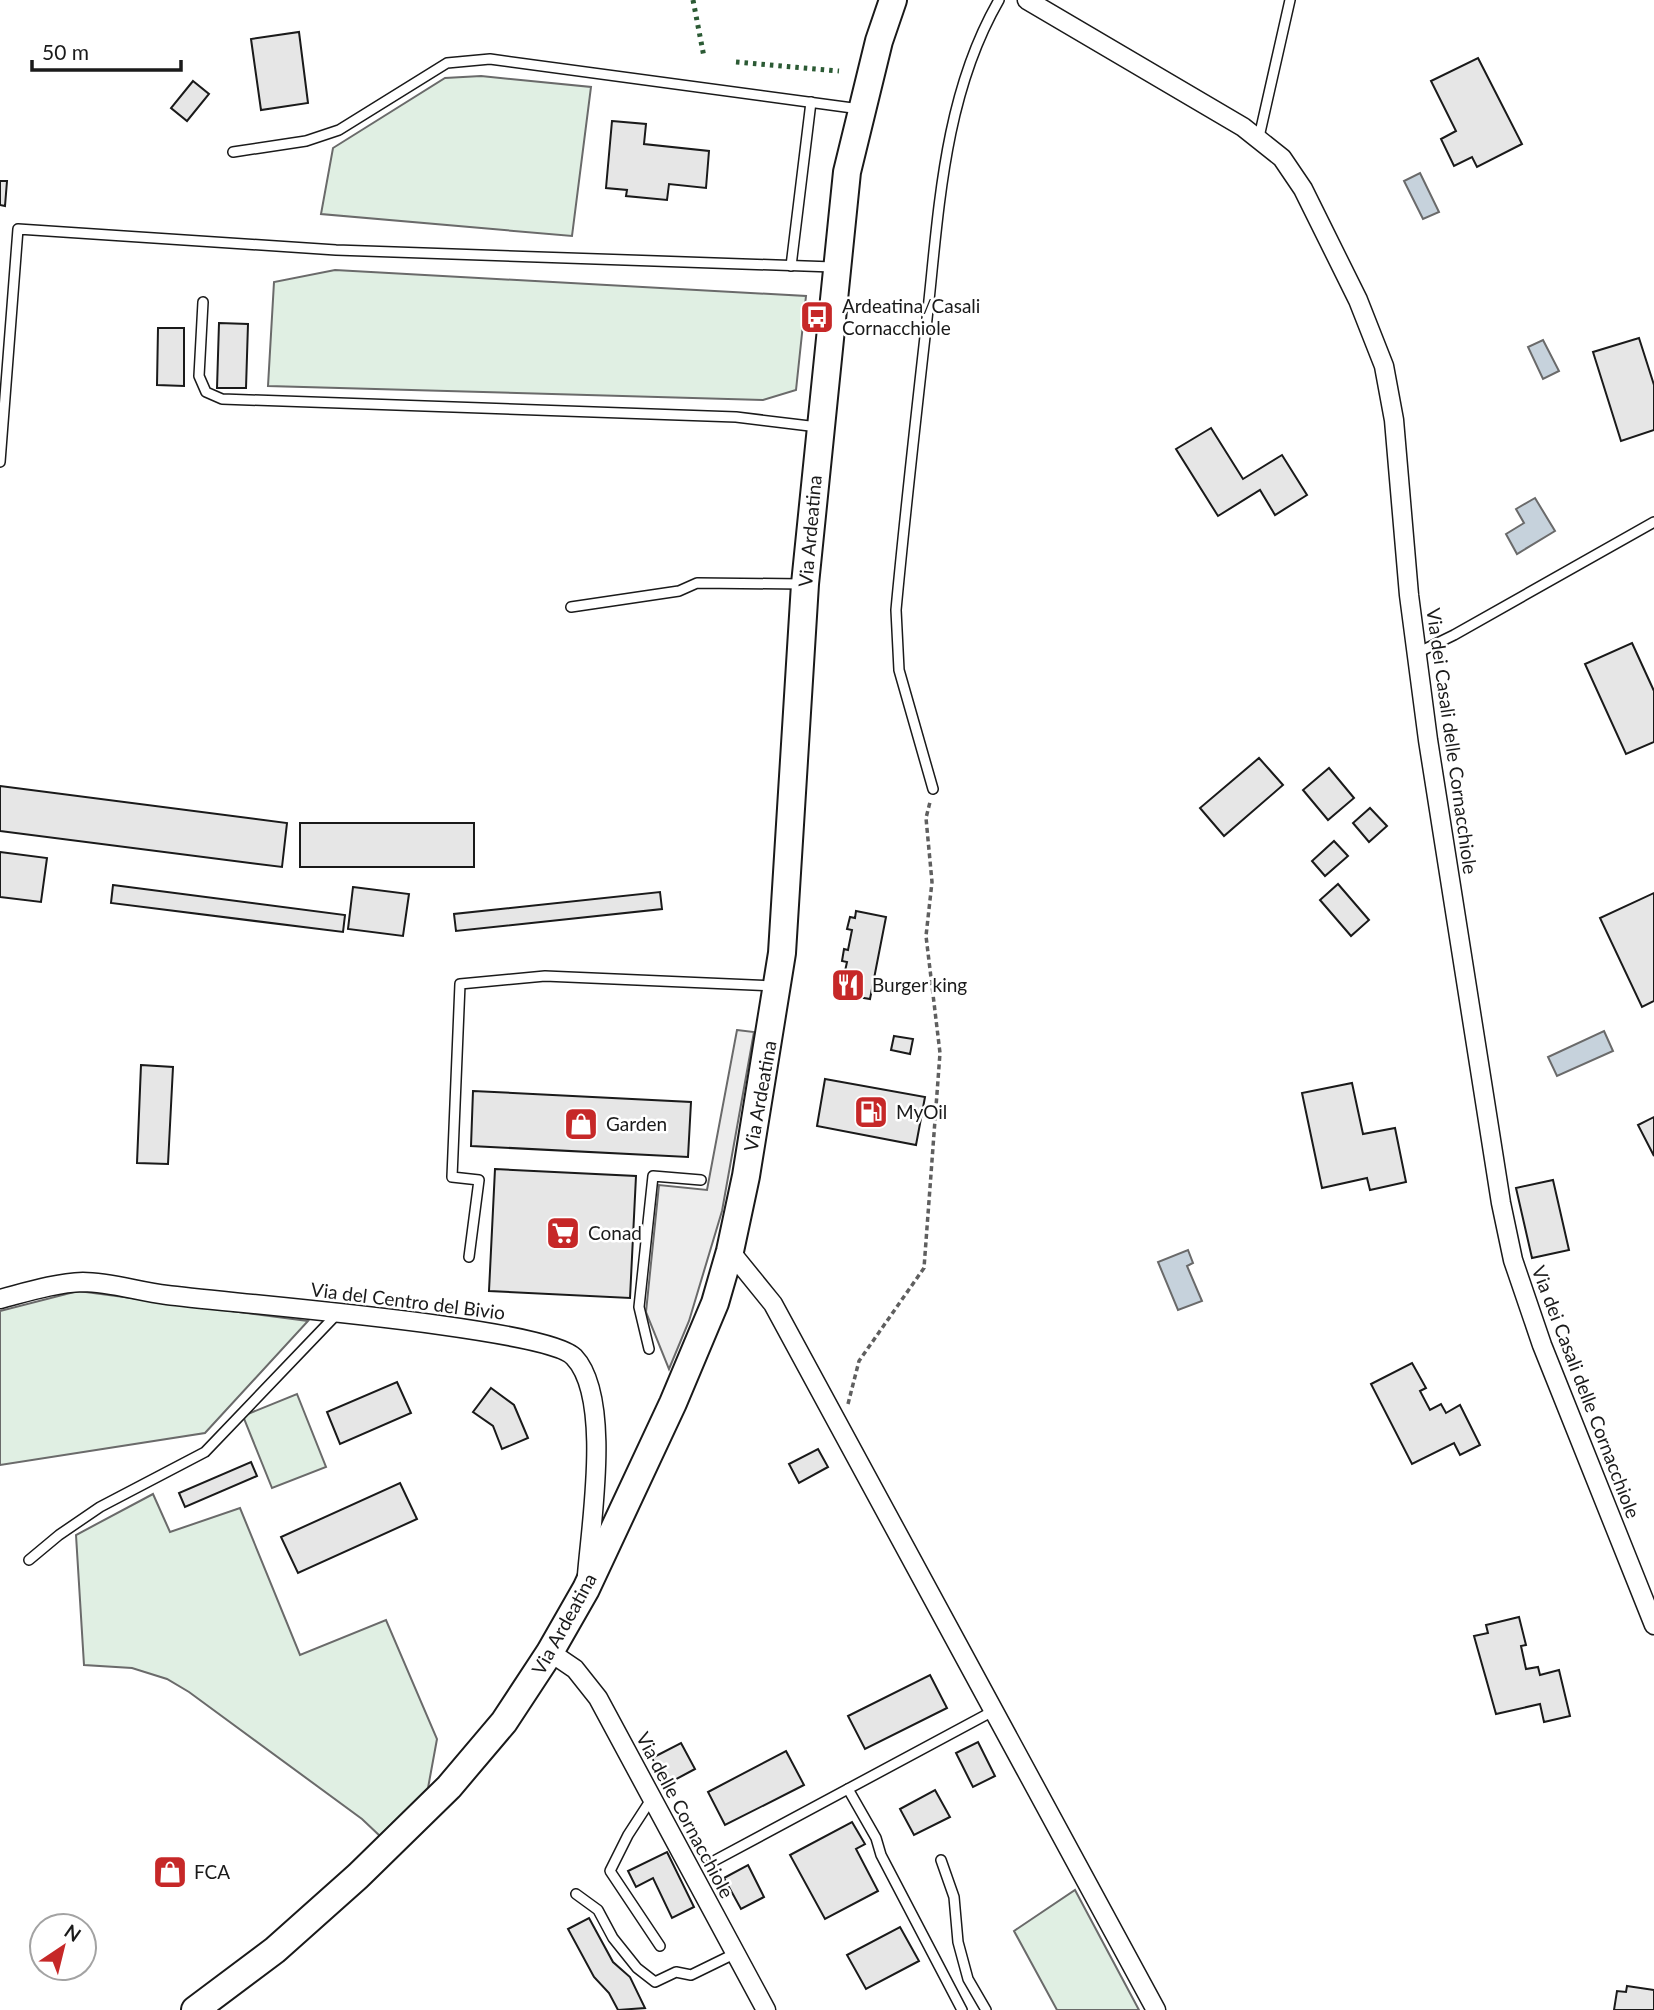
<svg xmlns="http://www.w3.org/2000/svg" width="1654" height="2010" font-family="Lato,sans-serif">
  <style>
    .green { fill: #e0efe3; stroke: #6a6a6a; stroke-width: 2 }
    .parking { fill: #ededed; stroke: #6a6a6a; stroke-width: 2 }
    .water { fill: #c6d2dc; stroke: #6a6a6a; stroke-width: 2 }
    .building { fill: #e6e6e6; stroke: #1a1a1a; stroke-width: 2 }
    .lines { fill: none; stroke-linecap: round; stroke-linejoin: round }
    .lane-casing { stroke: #1a1a1a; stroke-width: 12 }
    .street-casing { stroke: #1a1a1a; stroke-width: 21 }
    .secondary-casing { stroke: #1a1a1a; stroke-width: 30 }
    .path { stroke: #5f5f5f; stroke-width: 3.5; stroke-dasharray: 5 3.5; stroke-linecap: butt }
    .lane { stroke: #fff; stroke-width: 9 }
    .street { stroke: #fff; stroke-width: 18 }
    .secondary { stroke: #fff; stroke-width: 26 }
    .hedge { stroke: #2b5a34; stroke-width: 5; stroke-dasharray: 3.5 5; stroke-linecap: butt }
    .labels { text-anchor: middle; stroke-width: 5; stroke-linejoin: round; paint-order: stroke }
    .poi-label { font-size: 19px; fill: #1a1a1a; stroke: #fff; text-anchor: start }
    .street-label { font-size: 19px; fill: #1a1a1a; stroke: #fff }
  </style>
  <rect width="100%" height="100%" fill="#fff"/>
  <g class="green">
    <polygon points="481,76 591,87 572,236 321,214 333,148 445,78"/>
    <polygon points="335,270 806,296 796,390 763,400 268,386 274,282"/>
    <polygon points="78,1291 308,1321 205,1433 0,1465 0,1311"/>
    <polygon points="297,1394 326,1467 272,1488 243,1416"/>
    <polygon points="153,1494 170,1532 240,1508 300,1655 386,1620 437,1739 428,1788 380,1836 362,1819 189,1692 167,1679 132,1668 84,1665 76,1535"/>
    <polygon points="1075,1890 1139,2010 1057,2010 1014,1931"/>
  </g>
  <polygon class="parking" points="737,1030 754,1032 722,1211 689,1321 669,1369 646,1312 659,1185 707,1190"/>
  <g class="water">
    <polygon points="1420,173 1439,212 1423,219 1404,181"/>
    <polygon points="1543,340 1559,371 1543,379 1528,347"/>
    <polygon points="1535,498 1555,531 1517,554 1506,534 1524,523 1516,509"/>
    <polygon points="1604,1031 1613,1051 1557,1076 1548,1057"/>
    <polygon points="1188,1250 1193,1263 1187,1266 1202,1301 1178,1310 1158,1262"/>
  </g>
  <g class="building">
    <polygon points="299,32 308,103 261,110 251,39"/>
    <polygon points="1478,58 1522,144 1477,167 1472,157 1454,166 1441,139 1456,131 1431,81"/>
    <polygon points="193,81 209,94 187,121 171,108"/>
    <polygon points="612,121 646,124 644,144 709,151 706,188 669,184 667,200 626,196 627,190 606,188"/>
    <polygon points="0,181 7,181 5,206 0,205"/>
    <polygon points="219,323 248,324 246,388 217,388"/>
    <polygon points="158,328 184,328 184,386 157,385"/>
    <polygon points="1639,338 1654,385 1654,430 1621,441 1593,352"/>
    <polygon points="1211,428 1243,479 1282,455 1307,495 1275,515 1260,490 1218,516 1176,449"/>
    <polygon points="1632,643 1654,691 1654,742 1626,754 1585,664"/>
    <polygon points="1259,758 1283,785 1224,836 1200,808"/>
    <polygon points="1329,768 1354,798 1328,820 1303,790"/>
    <polygon points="0,786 287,823 282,867 0,831"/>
    <polygon points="1370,808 1387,826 1369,842 1353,823"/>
    <rect x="300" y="823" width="174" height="44"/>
    <polygon points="1334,841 1348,856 1325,876 1312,861"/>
    <polygon points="0,852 47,858 41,902 0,897"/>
    <polygon points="1338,884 1369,920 1351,936 1320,900"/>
    <polygon points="113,885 345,915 343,932 111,903"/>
    <polygon points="353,887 409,894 403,936 348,929"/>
    <polygon points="660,892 662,909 456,931 454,914"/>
    <polygon points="1654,893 1654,1001 1642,1007 1600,918"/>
    <polygon points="856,911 886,917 870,999 840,994 847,962 842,961 844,949 848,950 852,930 847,929 850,917 855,918"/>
    <polygon points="894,1036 913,1039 910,1054 891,1050"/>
    <polygon points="141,1065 173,1067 168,1164 137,1163"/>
    <polygon points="825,1079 925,1097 916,1145 817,1126"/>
    <polygon points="1352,1083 1363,1134 1395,1128 1406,1182 1370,1190 1367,1178 1322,1188 1302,1093"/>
    <polygon points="473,1091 691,1102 688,1157 471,1146"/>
    <polygon points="1654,1117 1654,1156 1638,1125"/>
    <polygon points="495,1169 636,1176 630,1298 489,1291"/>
    <polygon points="1553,1180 1569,1250 1532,1258 1516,1188"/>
    <polygon points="1412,1363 1426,1388 1420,1391 1430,1410 1441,1404 1446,1413 1460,1405 1480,1445 1460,1455 1454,1443 1412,1464 1371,1384"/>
    <polygon points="397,1382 411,1413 340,1444 327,1412"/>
    <polygon points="491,1388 514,1405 528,1438 502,1449 493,1426 473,1412"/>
    <polygon points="818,1449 828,1467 799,1483 789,1464"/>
    <polygon points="251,1462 257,1476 185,1507 179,1493"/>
    <polygon points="400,1483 417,1519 298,1573 281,1537"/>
    <polygon points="1519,1617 1526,1645 1521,1646 1526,1669 1538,1667 1540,1675 1559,1670 1570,1716 1544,1722 1540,1704 1496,1714 1474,1636 1488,1633 1486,1625"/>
    <polygon points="930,1675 947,1708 865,1749 848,1716"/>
    <polygon points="978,1742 995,1776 973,1787 956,1753"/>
    <polygon points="681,1743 695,1769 667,1784 652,1758"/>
    <polygon points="786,1751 804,1785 725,1825 708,1792"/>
    <polygon points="935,1790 950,1817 914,1835 900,1809"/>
    <polygon points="852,1822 865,1844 856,1849 878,1891 825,1919 790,1855"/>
    <polygon points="667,1852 694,1907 672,1918 653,1878 636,1887 628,1871"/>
    <polygon points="748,1865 764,1897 741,1909 724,1878"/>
    <polygon points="589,1918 613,1962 630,1977 645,2008 618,2010 609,1993 594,1977 568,1929"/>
    <polygon points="900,1927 919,1961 866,1989 847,1955"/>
    <polygon points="1627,1986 1654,1990 1654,2010 1614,2010 1617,1991 1626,1992"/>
  </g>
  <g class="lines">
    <g class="lane-casing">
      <g id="lane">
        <polyline points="1259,137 1290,0"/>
        <polyline points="233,152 306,141 339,130 447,63 490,59 860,109"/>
        <polyline points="791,266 811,102"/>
        <polyline points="203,302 199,376 206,392 222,399 736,417 818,427"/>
        <polyline points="0,462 18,229 336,250 833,267"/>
        <polyline points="571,607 679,591 697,583 803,584"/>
        <polyline points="1417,653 1454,635 1654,522"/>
        <path d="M933 789 899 670 896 610C905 513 916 416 927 319 939 211 943 97 999 0"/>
        <polyline points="469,1257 479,1180 452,1177 460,984 545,976 773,986"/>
        <polyline points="649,1349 639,1307 653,1176 701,1180"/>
        <polyline points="29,1560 59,1535 100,1507 205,1452 338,1313"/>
        <polyline points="848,1789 876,1838 881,1855 962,2010"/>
        <polyline points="652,1798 628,1835 610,1871 660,1946"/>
        <polyline points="941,1860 954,1897 958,1942 968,1979 986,2010"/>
        <polyline points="712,1862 995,1710"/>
        <polyline points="576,1894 598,1910 613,1938 637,1968 655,1982 676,1972 691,1975 736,1953"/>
      </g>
    </g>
    <g class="street-casing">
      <g id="street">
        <polyline points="1027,0 1243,127 1282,158 1303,189 1358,300 1384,366 1394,420 1409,595 1428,740 1501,1203 1513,1260 1542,1345 1654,1625"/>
        <polyline points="730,1251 773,1304 1156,2010"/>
        <path d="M0 1299C27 1292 55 1283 83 1282 110 1282 140 1292 167 1295 227 1303 546 1327 574 1357 612 1397 591 1523 587 1575"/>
        <polyline points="550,1652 575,1669 598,1698 766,2010"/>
      </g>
    </g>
    <g class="secondary-casing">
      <polyline id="secondary" points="195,2010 275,1950 358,1876 449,1787 504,1722 550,1652 586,1589 673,1403 715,1303 730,1251 746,1176 782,953 805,584 847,172 879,41 893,0"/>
    </g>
    <polyline class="path" points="848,1404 859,1361 924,1268 940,1053 926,936 932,882 926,818 930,802"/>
    <use href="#lane" class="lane"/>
    <use href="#street" class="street"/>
    <use href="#secondary" class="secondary"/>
    <g class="hedge">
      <polyline points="693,0 704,57"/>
      <polyline points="736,62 839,71"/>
    </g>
  </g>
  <defs>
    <g id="bus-square" transform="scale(1.75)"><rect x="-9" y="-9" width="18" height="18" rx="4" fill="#c62828" stroke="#fff"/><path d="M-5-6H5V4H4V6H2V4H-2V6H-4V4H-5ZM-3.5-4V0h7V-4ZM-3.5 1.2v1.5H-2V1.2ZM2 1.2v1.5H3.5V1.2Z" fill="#fff"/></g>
    <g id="restaurant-square" transform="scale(1.75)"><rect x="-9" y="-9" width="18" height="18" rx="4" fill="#c62828" stroke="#fff"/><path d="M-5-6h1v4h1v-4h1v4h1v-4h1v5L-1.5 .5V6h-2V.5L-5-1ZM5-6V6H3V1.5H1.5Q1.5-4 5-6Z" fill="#fff"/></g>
    <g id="fuel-square" transform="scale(1.75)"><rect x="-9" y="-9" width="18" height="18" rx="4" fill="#c62828" stroke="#fff"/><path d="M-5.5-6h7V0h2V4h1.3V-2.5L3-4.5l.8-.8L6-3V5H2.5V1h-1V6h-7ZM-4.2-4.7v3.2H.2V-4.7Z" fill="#fff"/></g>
    <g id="shop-square" transform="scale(1.75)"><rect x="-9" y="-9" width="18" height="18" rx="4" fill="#c62828" stroke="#fff"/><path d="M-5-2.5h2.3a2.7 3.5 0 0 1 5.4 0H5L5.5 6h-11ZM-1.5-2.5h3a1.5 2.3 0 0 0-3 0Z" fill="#fff"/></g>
    <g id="supermarket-square" transform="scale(1.75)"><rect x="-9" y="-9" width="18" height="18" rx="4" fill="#c62828" stroke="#fff"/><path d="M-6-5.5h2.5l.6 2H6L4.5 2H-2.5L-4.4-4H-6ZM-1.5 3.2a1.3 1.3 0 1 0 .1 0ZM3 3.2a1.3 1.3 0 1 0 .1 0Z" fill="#fff"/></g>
  </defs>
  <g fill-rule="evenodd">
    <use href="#bus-square" x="817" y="317"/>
    <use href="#restaurant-square" x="848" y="985"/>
    <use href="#fuel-square" x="871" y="1112"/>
    <use href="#shop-square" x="581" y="1124"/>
    <use href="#supermarket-square" x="563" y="1233"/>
    <use href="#shop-square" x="170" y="1872"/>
  </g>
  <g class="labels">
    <g class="poi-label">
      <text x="842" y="313">Ardeatina/Casali<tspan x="842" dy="22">Cornacchiole</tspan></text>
      <text x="872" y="992">Burger king</text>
      <text x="896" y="1119">MyOil</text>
      <text x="606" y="1131">Garden</text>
      <text x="588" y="1240">Conad</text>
      <text x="194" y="1879">FCA</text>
    </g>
    <g class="street-label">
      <text transform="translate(810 531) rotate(-85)" y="7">Via Ardeatina</text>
      <text transform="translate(1452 741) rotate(82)" y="7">Via dei Casali delle Cornacchiole</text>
      <text transform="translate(760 1096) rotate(-80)" y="7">Via Ardeatina</text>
      <text transform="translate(408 1301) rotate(7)" y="7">Via del Centro del Bivio</text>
      <text transform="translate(1586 1392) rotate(69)" y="7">Via dei Casali delle Cornacchiole</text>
      <text transform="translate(564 1624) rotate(-61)" y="7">Via Ardeatina</text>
      <text transform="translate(685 1815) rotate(62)" y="7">Via delle Cornacchiole</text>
    </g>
  </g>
  <g transform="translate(63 1947) rotate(35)"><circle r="33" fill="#ffffff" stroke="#a3a3a3" stroke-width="2"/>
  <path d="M0-5L12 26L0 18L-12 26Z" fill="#c62828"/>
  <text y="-10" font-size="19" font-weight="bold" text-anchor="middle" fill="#1a1a1a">N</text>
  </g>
  <path d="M32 60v10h149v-10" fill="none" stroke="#1a1a1a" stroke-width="3.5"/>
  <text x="42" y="60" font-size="21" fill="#1a1a1a" stroke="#ffffff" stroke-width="5" paint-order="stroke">50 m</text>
</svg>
